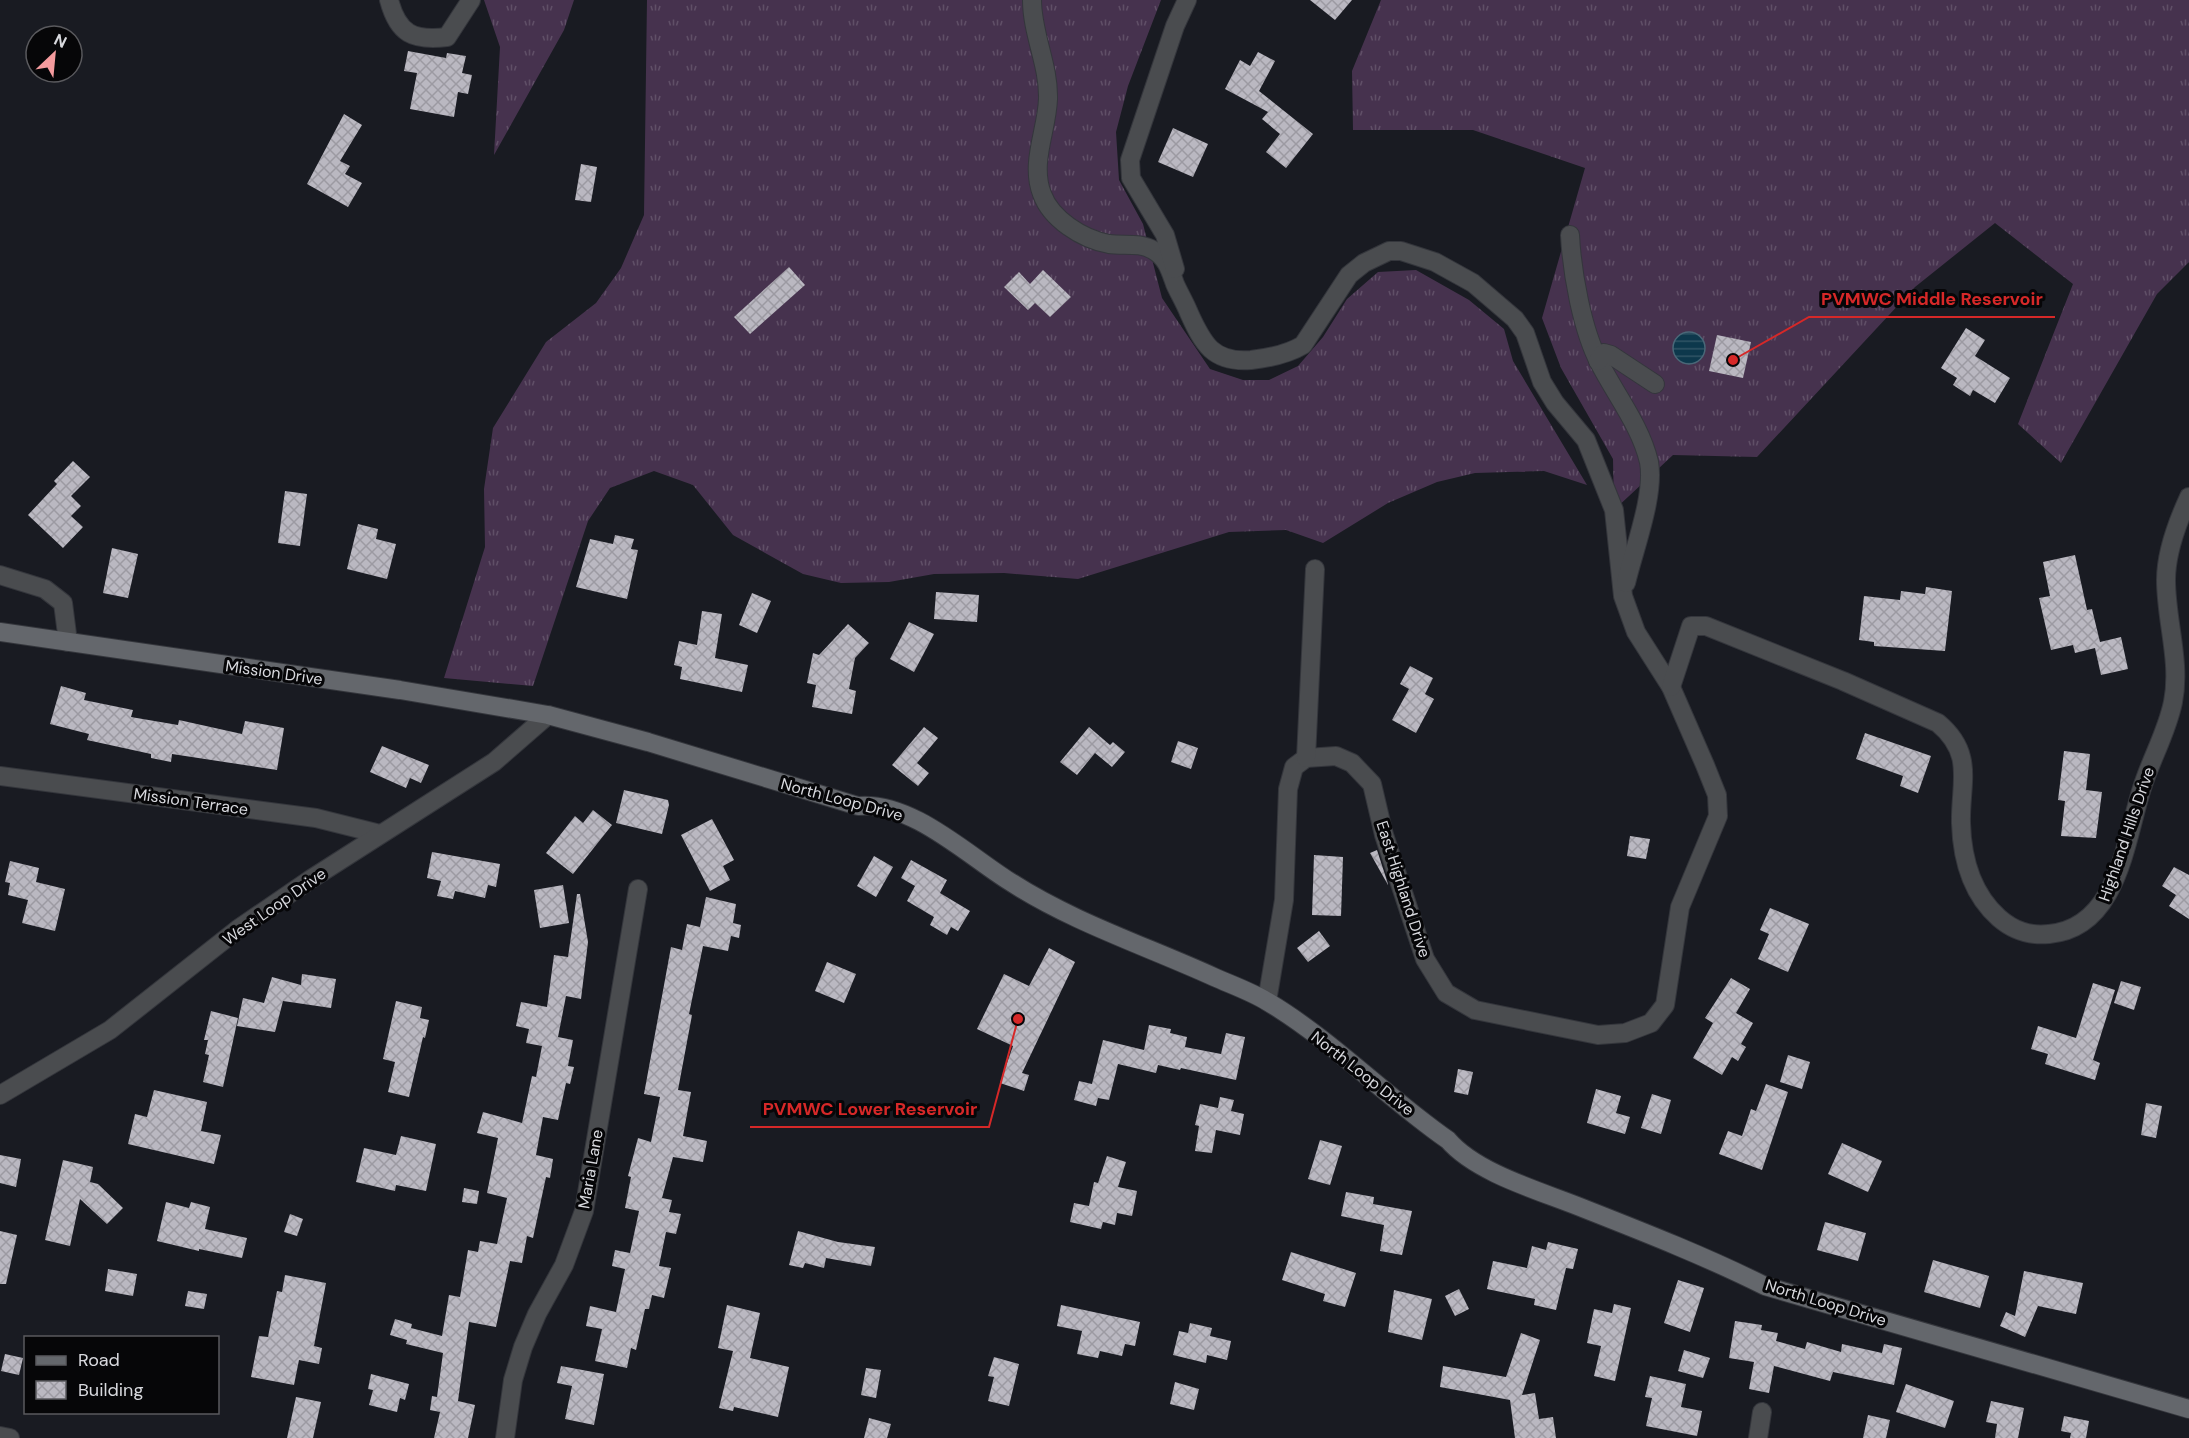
<svg xmlns="http://www.w3.org/2000/svg" width="2189" height="1438" font-family="'DM Sans',sans-serif">
  <style>
    .grass { fill: url(#grass-tufts) }
    .water { fill: url(#water-rules); stroke: #4a6878; stroke-width: 1.5 }
    .building { fill: url(#building-cross-hatch) }
    .lines { fill: none; stroke-linecap: round; stroke-linejoin: round }
    .street-casing { stroke: #34363c; stroke-width: 20 }
    .secondary-casing { stroke: #34363c; stroke-width: 20 }
    .street { stroke: #4a4c4f; stroke-width: 18 }
    .secondary { stroke: #64676c; stroke-width: 18 }
    .labels { text-anchor: middle; stroke-width: 6; stroke-linejoin: round; paint-order: stroke }
    .street-label { font-size: 16px; fill: #d8d9de; stroke: #060608 }
    .leader { fill: none; stroke: #d62828; stroke-width: 2 }
    .callout-dot { fill: #d62828; stroke: #060608; stroke-width: 2 }
    .callout-label { font-size: 18px; text-anchor: middle; font-weight: bold; fill: #d62828; stroke: #060608; stroke-width: 6; stroke-linejoin: round; paint-order: stroke }
  </style>
  <defs>
    <pattern id="grass-tufts" width="24" height="20" patternUnits="userSpaceOnUse" patternTransform="scale(1.5)"><rect width="24" height="20" fill="#46324e"/><path d="M3 7l-1-3M5 7V3M7 7l1-3M15 17l-1-3M17 17v-4M19 17l1-3" fill="none" stroke="#604f67"/></pattern>
    <pattern id="water-rules" width="6" height="5" patternUnits="userSpaceOnUse" patternTransform="scale(1.5)"><rect width="6" height="5" fill="#0d384c"/><path d="M0 2.5h6" fill="none" stroke="#305465"/></pattern>
    <pattern id="building-cross-hatch" width="8" height="8" patternUnits="userSpaceOnUse" patternTransform="scale(1.5)"><rect width="8" height="8" fill="#bab8c1"/><path d="M0 0l8 8M0 8l8-8" fill="none" stroke="#9c9aa2"/></pattern>
  </defs>
  <rect width="100%" height="100%" fill="#191b22"/>
  <g class="grass">
    <polygon points="484,0 574,0 564,30 494,155 500,47"/>
    <polygon points="647,0 1161,0 1128,86 1116,132 1119,180 1143,224 1162,298 1210,369 1243,380 1269,380 1298,366 1323,337 1347,299 1378,272 1416,270 1469,300 1504,329 1513,361 1587,485 1544,471 1475,473 1437,482 1388,503 1323,543 1286,530 1229,532 1078,579 1004,573 934,574 889,582 841,583 803,574 733,535 693,485 654,471 610,488 588,521 533,686 444,678 485,547 484,489 493,428 546,342 596,303 621,268 644,215"/>
    <polygon points="1381,0 2189,0 2189,262 2157,294 2061,463 2018,424 2073,284 1995,223 1915,287 1757,457 1673,455 1614,510 1613,459 1561,368 1542,318 1585,168 1473,130 1353,130 1352,71"/>
  </g>
  <circle class="water" cx="1689" cy="348" r="16"/>
  <g class="building">
    <polygon points="1310,0 1352,0 1335,20"/>
    <polygon points="408,51 446,58 447,53 466,56 462,73 472,75 468,94 458,92 454,117 410,109 417,73 404,71"/>
    <polygon points="1258,52 1275,61 1259,91 1313,134 1286,168 1266,152 1280,134 1262,119 1268,112 1225,89 1240,60 1250,66"/>
    <polygon points="344,114 362,125 340,161 350,166 345,174 362,183 348,207 307,184"/>
    <polygon points="1173,128 1208,144 1193,177 1158,162"/>
    <polygon points="581,164 597,167 591,202 575,200"/>
    <polygon points="789,267 805,285 750,334 734,317"/>
    <polygon points="1043,270 1071,297 1050,317 1035,303 1028,310 1004,287 1019,272 1030,284"/>
    <polygon points="1966,328 1985,340 1975,356 2010,378 1995,403 1973,390 1970,396 1953,385 1957,378 1941,368"/>
    <polygon points="1717,335 1751,342 1743,378 1709,371"/>
    <polygon points="73,461 90,477 71,496 81,506 71,516 83,527 63,548 28,515 57,484 54,481"/>
    <polygon points="285,491 307,494 300,546 278,543"/>
    <polygon points="358,524 378,529 376,539 396,544 387,579 347,569"/>
    <polygon points="615,535 634,539 631,549 638,550 627,599 576,587 590,539 613,544"/>
    <polygon points="112,548 138,554 128,598 103,593"/>
    <polygon points="2075,555 2087,610 2092,609 2100,642 2121,637 2128,669 2101,675 2095,648 2075,653 2073,645 2051,650 2039,598 2050,596 2043,562"/>
    <polygon points="1926,587 1952,591 1945,651 1874,646 1874,642 1859,640 1864,596 1900,600 1901,591 1925,594"/>
    <polygon points="936,592 979,595 977,622 934,619"/>
    <polygon points="752,593 771,601 757,633 739,625"/>
    <polygon points="702,611 722,614 715,658 748,665 742,692 680,679 682,667 674,665 679,641 697,645"/>
    <polygon points="909,622 934,634 914,672 890,659"/>
    <polygon points="848,624 869,643 855,658 849,689 856,691 852,714 812,707 816,685 807,683 813,653 819,655"/>
    <polygon points="1410,666 1433,678 1425,694 1434,699 1416,733 1392,720 1409,689 1400,684"/>
    <polygon points="61,686 86,693 84,700 133,710 131,717 178,725 179,720 242,734 245,721 284,728 277,770 172,754 171,762 151,758 151,754 87,740 89,734 50,724"/>
    <polygon points="924,727 938,738 917,763 929,773 918,786 892,765"/>
    <polygon points="1089,727 1110,745 1113,742 1125,752 1112,767 1095,753 1077,775 1060,762"/>
    <polygon points="1865,733 1931,756 1918,793 1900,786 1903,776 1856,759"/>
    <polygon points="1178,741 1198,748 1191,769 1171,762"/>
    <polygon points="382,746 429,765 421,783 410,778 406,788 370,772"/>
    <polygon points="2064,751 2090,754 2086,790 2102,792 2096,838 2061,836 2065,801 2058,800"/>
    <polygon points="624,790 668,800 669,805 662,834 616,823"/>
    <polygon points="593,810 612,825 573,874 546,853 575,816 583,823"/>
    <polygon points="712,819 734,860 723,866 730,880 710,891 681,835"/>
    <polygon points="1630,836 1650,839 1646,859 1627,856"/>
    <polygon points="1377,850 1388,884 1388,885 1370,853"/>
    <polygon points="432,852 500,864 496,887 488,885 485,898 455,891 453,899 437,896 441,881 427,878"/>
    <polygon points="1314,855 1343,857 1341,916 1312,915"/>
    <polygon points="874,856 893,867 876,897 857,886"/>
    <polygon points="911,860 947,880 940,893 970,911 958,931 951,927 947,935 930,925 934,917 907,901 915,886 901,878"/>
    <polygon points="10,861 39,868 36,882 65,889 55,931 22,923 28,900 8,895 10,883 5,882"/>
    <polygon points="2174,867 2189,875 2189,919 2169,906 2176,895 2162,886"/>
    <polygon points="563,885 569,923 540,928 534,890"/>
    <polygon points="577,894 580,894 588,942 581,999 566,996 558,1037 573,1040 568,1066 574,1067 570,1084 566,1083 558,1120 543,1117 536,1155 553,1159 550,1178 546,1177 533,1238 527,1236 522,1263 510,1261 496,1327 469,1322 458,1401 475,1405 468,1438 434,1438 440,1412 430,1410 432,1396 437,1397 443,1353 406,1344 407,1340 390,1335 395,1319 412,1324 411,1328 442,1336 449,1295 460,1297 468,1250 478,1252 480,1241 497,1244 507,1198 487,1193 498,1138 477,1133 483,1112 522,1123 532,1076 536,1077 542,1046 526,1043 529,1029 516,1026 521,1002 547,1007 554,955 568,957"/>
    <polygon points="706,897 736,904 733,923 741,925 739,938 731,936 728,951 703,946 689,1014 692,1015 678,1090 691,1092 683,1136 707,1141 703,1162 673,1157 662,1198 672,1200 669,1212 681,1214 676,1234 666,1232 659,1266 671,1268 664,1298 652,1295 649,1309 645,1309 636,1350 631,1348 627,1368 595,1361 602,1329 586,1326 590,1306 616,1312 625,1269 612,1266 615,1250 630,1253 639,1211 625,1208 631,1177 628,1176 638,1138 651,1142 660,1097 644,1094 671,947 682,950 687,924 700,927"/>
    <polygon points="1770,908 1809,924 1788,972 1758,959 1769,934 1760,930"/>
    <polygon points="1319,931 1330,946 1308,962 1297,948"/>
    <polygon points="1049,948 1075,962 1022,1073 1029,1075 1024,1091 1000,1083 1013,1046 977,1029 1004,974 1029,986"/>
    <polygon points="827,962 856,974 844,1003 815,991"/>
    <polygon points="302,974 336,979 331,1008 283,1001 275,1032 237,1026 243,998 264,1003 272,977 301,985"/>
    <polygon points="1731,978 1750,989 1736,1013 1753,1023 1741,1044 1746,1047 1738,1061 1732,1057 1722,1075 1693,1058 1713,1023 1705,1018"/>
    <polygon points="2121,981 2141,987 2134,1010 2114,1003"/>
    <polygon points="2093,983 2115,990 2093,1060 2100,1063 2095,1080 2045,1064 2048,1054 2031,1049 2038,1026 2076,1038"/>
    <polygon points="396,1001 422,1007 420,1018 429,1020 425,1038 423,1037 409,1097 388,1092 395,1062 383,1059"/>
    <polygon points="211,1011 238,1018 223,1087 203,1082 209,1055 205,1054 208,1040 204,1040"/>
    <polygon points="1149,1025 1171,1029 1170,1033 1187,1037 1185,1047 1221,1054 1226,1033 1245,1037 1236,1080 1181,1068 1180,1070 1158,1065 1156,1073 1118,1064 1109,1100 1098,1098 1096,1106 1074,1100 1079,1081 1092,1084 1103,1040 1144,1050"/>
    <polygon points="1788,1055 1810,1062 1802,1089 1780,1082"/>
    <polygon points="1458,1069 1473,1072 1468,1095 1454,1092"/>
    <polygon points="1766,1084 1788,1092 1762,1170 1719,1154 1728,1131 1742,1136 1751,1109 1756,1111"/>
    <polygon points="1596,1089 1621,1096 1616,1113 1630,1117 1625,1134 1587,1123"/>
    <polygon points="154,1090 207,1102 201,1131 221,1135 214,1164 128,1144 135,1114 147,1117"/>
    <polygon points="1652,1094 1671,1100 1661,1134 1641,1128"/>
    <polygon points="1220,1097 1234,1100 1231,1111 1244,1114 1240,1135 1216,1130 1212,1153 1195,1151 1199,1126 1195,1125 1200,1104 1218,1108"/>
    <polygon points="2146,1103 2162,1106 2156,1138 2141,1135"/>
    <polygon points="401,1136 436,1144 426,1191 396,1185 395,1191 356,1182 364,1148 396,1155"/>
    <polygon points="1320,1140 1342,1146 1330,1185 1308,1179"/>
    <polygon points="1842,1143 1882,1161 1868,1192 1828,1174"/>
    <polygon points="0,1155 21,1159 16,1187 0,1183"/>
    <polygon points="1107,1156 1126,1162 1118,1187 1137,1191 1132,1216 1117,1213 1115,1225 1103,1222 1101,1229 1070,1222 1074,1203 1089,1206 1094,1182 1098,1183"/>
    <polygon points="63,1160 93,1167 90,1182 98,1184 123,1208 107,1224 80,1199 70,1246 45,1240"/>
    <polygon points="464,1188 479,1191 477,1204 462,1202"/>
    <polygon points="1346,1192 1374,1197 1373,1204 1412,1211 1402,1255 1380,1251 1384,1225 1341,1216"/>
    <polygon points="166,1202 189,1208 191,1202 210,1207 205,1229 247,1238 242,1258 199,1249 199,1251 157,1241"/>
    <polygon points="290,1214 303,1219 297,1236 284,1232"/>
    <polygon points="1825,1222 1866,1233 1858,1261 1817,1250"/>
    <polygon points="0,1231 17,1235 6,1284 0,1284"/>
    <polygon points="798,1231 838,1242 875,1247 871,1266 826,1258 824,1268 805,1263 803,1268 789,1265"/>
    <polygon points="1548,1242 1578,1249 1573,1269 1566,1268 1556,1310 1534,1305 1535,1299 1487,1289 1493,1261 1527,1268 1532,1246 1546,1250"/>
    <polygon points="1291,1252 1356,1273 1345,1307 1323,1301 1325,1294 1282,1280"/>
    <polygon points="1933,1260 1989,1276 1980,1308 1924,1292"/>
    <polygon points="108,1269 137,1274 133,1296 105,1291"/>
    <polygon points="2024,1271 2083,1283 2076,1314 2038,1306 2025,1337 2000,1326 2006,1312 2015,1316"/>
    <polygon points="285,1275 326,1283 314,1346 322,1348 319,1364 299,1360 294,1385 251,1377 259,1336 268,1337 277,1291 282,1292"/>
    <polygon points="1678,1280 1704,1288 1690,1332 1664,1323"/>
    <polygon points="1459,1289 1469,1309 1455,1316 1445,1296"/>
    <polygon points="1394,1290 1432,1299 1422,1340 1388,1332"/>
    <polygon points="188,1291 207,1294 204,1309 185,1306"/>
    <polygon points="1614,1304 1631,1308 1615,1381 1594,1376 1601,1346 1587,1343 1594,1309 1612,1313"/>
    <polygon points="727,1305 760,1313 750,1358 789,1367 778,1417 734,1407 733,1411 719,1408 733,1351 718,1348"/>
    <polygon points="1061,1305 1140,1322 1135,1346 1125,1344 1122,1356 1100,1351 1098,1358 1077,1354 1082,1331 1057,1326"/>
    <polygon points="1735,1321 1762,1325 1761,1330 1778,1333 1776,1341 1805,1349 1807,1342 1841,1352 1842,1344 1882,1353 1884,1344 1902,1348 1894,1385 1833,1372 1830,1381 1774,1366 1769,1393 1749,1389 1754,1362 1729,1358"/>
    <polygon points="1190,1323 1212,1328 1210,1336 1231,1341 1227,1360 1207,1355 1206,1363 1173,1355 1179,1331 1188,1333"/>
    <polygon points="1521,1333 1540,1340 1522,1395 1535,1393 1539,1419 1553,1417 1556,1438 1515,1438 1510,1400 1440,1387 1443,1366 1506,1377"/>
    <polygon points="1684,1350 1710,1358 1703,1378 1678,1371"/>
    <polygon points="5,1354 23,1358 19,1375 1,1371"/>
    <polygon points="994,1357 1019,1364 1009,1406 988,1401 994,1377 988,1376"/>
    <polygon points="561,1366 604,1374 594,1425 565,1419 572,1386 557,1383"/>
    <polygon points="866,1368 881,1370 876,1398 861,1395"/>
    <polygon points="371,1374 409,1384 405,1400 400,1398 397,1412 369,1405 373,1390 368,1389"/>
    <polygon points="1650,1376 1686,1384 1681,1407 1702,1411 1697,1436 1646,1426 1652,1398 1645,1397"/>
    <polygon points="1175,1382 1199,1389 1194,1410 1170,1404"/>
    <polygon points="1906,1384 1954,1401 1945,1428 1896,1412"/>
    <polygon points="296,1397 321,1402 313,1438 287,1438"/>
    <polygon points="1991,1401 2024,1408 2018,1438 1995,1438 1997,1424 1986,1422"/>
    <polygon points="1868,1415 1890,1420 1886,1438 1863,1438"/>
    <polygon points="2064,1416 2089,1421 2086,1438 2070,1438 2071,1433 2061,1431"/>
    <polygon points="869,1418 891,1424 887,1438 864,1438"/>
  </g>
  <g class="lines">
    <g class="street-casing">
      <g id="street">
        <path d="M389 0C398 34 413 41 447 37L471 0"/>
        <path d="M1032 0C1032 34 1049 65 1048 99 1047 130 1030 163 1042 194 1051 219 1082 239 1109 244 1124 246 1140 242 1153 250 1167 258 1170 270 1175 284 1179 293 1185 303 1189 313 1203 344 1213 363 1251 360 1269 358 1288 354 1303 345L1349 275 1364 263 1389 251H1401L1435 262 1473 283 1515 319 1525 333 1542 382 1555 403 1586 440 1614 510 1623 596 1636 632 1671 687 1705 765 1717 795 1718 816 1680 907 1665 1005 1651 1023 1625 1033 1598 1035 1475 1010 1446 993 1425 959 1384 835 1372 784 1352 763 1336 756 1306 758 1294 767 1288 789 1284 900 1267 1001"/>
        <path d="M1570 235C1572 273 1582 330 1600 364 1616 395 1641 427 1649 462 1655 495 1634 549 1626 583"/>
        <polyline points="1175,269 1165,235 1131,178 1130,160 1175,26 1187,0"/>
        <polyline points="1598,361 1604,353 1611,355 1655,384"/>
        <polyline points="0,575 45,589 63,603 68,642"/>
        <path d="M1671 687 1691 626H1706L1843 681 1938 723C1975 754 1960 783 1961 823 1962 858 1972 894 1999 918 2014 931 2029 936 2049 934 2118 928 2125 841 2142 788 2151 759 2167 732 2173 702 2181 662 2166 621 2166 580 2166 552 2177 523 2189 497"/>
        <polyline points="1306,758 1315,569"/>
        <polyline points="0,776 316,818 380,834"/>
        <polyline points="0,1095 110,1030 238,929 311,879 494,762 548,715"/>
        <polyline points="0,1436 10,1438"/>
        <polyline points="505,1438 513,1380 523,1347 537,1314 564,1265 584,1211 638,889"/>
        <polyline points="1758,1438 1762,1412"/>
      </g>
    </g>
    <g class="secondary-casing">
      <path id="secondary" d="M0 632 400 690 548 715 648 742 858 806C911 801 966 854 1009 881 1072 922 1146 946 1214 977 1232 985 1252 992 1268 1002 1333 1041 1386 1097 1448 1140 1477 1174 1544 1192 1585 1209 1646 1233 1707 1257 1765 1286L2189 1409"/>
    </g>
    <use href="#street" class="street"/>
    <use href="#secondary" class="secondary"/>
  </g>
  <g class="labels">
    <g class="street-label">
      <text transform="translate(274 672) rotate(8)" y="6">Mission Drive</text>
      <text transform="translate(842 799) rotate(15)" y="6">North Loop Drive</text>
      <text transform="translate(191 801) rotate(8)" y="6">Mission Terrace</text>
      <text transform="translate(2126 834) rotate(-71)" y="6">Highland Hills Drive</text>
      <text transform="translate(1404 889) rotate(72)" y="6">East Highland Drive</text>
      <text transform="translate(274 906) rotate(-35)" y="6">West Loop Drive</text>
      <text transform="translate(1363 1073) rotate(38)" y="6">North Loop Drive</text>
      <text transform="translate(590 1169) rotate(-80)" y="6">Maria Lane</text>
      <text transform="translate(1826 1302) rotate(17)" y="6">North Loop Drive</text>
    </g>
  </g>
  <path class="leader" d="M1733 360L1809 317H2055M1018 1019L989 1127H750"/>
  <g class="callout-dot">
    <circle cx="1733" cy="360" r="6"/>
    <circle cx="1018" cy="1019" r="6"/>
  </g>
  <g class="callout-label">
    <text x="1932" y="305">PVMWC Middle Reservoir</text>
    <text x="870" y="1115">PVMWC Lower Reservoir</text>
  </g>
  <rect x="24" y="1336" width="195" height="78" fill="#060608" stroke="#5a5a5e" stroke-width="1.5"/>
  <rect x="36" y="1356" width="30" height="9" fill="#64676c" stroke="#5a5a5e" stroke-width="1.5"/>
  <text x="78" y="1366" font-size="18" fill="#d8d9de">Road</text>
  <rect x="36" y="1381" width="30" height="18" fill="url(#building-cross-hatch)" stroke="#5a5a5e" stroke-width="1.5"/>
  <text x="78" y="1396" font-size="18" fill="#d8d9de">Building</text>
  <g transform="translate(54 54) rotate(26)"><circle r="28" fill="#060608" stroke="#5a5a5e" stroke-width="1.5"/>
  <path d="M0-4.5L10 22L0 15L-10 22Z" fill="#f59b9e"/>
  <text y="-9" font-size="16" font-weight="bold" text-anchor="middle" fill="#d8d9de">N</text>
  </g>
</svg>
